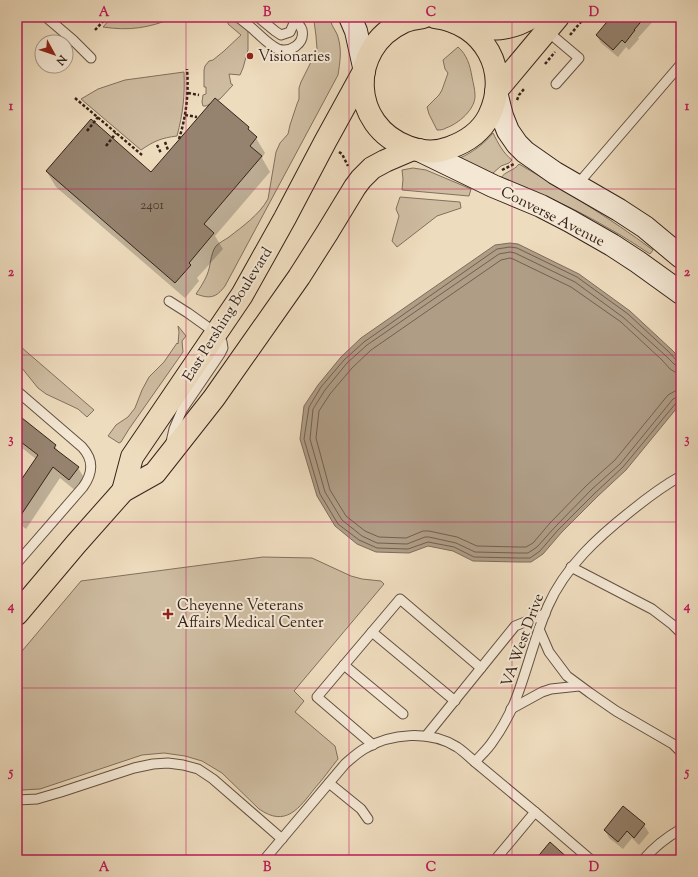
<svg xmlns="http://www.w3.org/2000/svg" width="698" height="877" font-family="'Sorts Mill Goudy',serif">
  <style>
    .green { fill: #cfbda2; stroke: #82705e }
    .water { fill: #af9d86; stroke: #7f6c5b }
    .shadow { fill: #0003 }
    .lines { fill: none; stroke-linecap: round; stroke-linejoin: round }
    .shore { stroke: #726050; stroke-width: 1 }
    .building { fill: #96836f; stroke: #36231a }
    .service-casing { stroke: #645143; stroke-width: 11 }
    .secondary-casing { stroke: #36231a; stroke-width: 24 }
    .primary-casing { stroke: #36231a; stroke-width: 24 }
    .path { stroke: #36231a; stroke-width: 2.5; stroke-dasharray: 3 2; stroke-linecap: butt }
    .service { stroke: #f4e8d5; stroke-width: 9 }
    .secondary { stroke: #f4e8d5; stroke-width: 22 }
    .primary { stroke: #eedcbe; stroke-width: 22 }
    .grid { fill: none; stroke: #c2185b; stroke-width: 1; stroke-opacity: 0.55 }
    .poi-dot { fill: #8f2418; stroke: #f4e8d5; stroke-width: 1.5 }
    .labels { text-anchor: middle; stroke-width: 4; stroke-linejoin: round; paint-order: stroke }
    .number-label { font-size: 13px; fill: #4e3b2f }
    .poi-label { font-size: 15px; fill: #36231a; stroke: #f4e8d5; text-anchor: start }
    .street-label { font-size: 15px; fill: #36231a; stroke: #f4e8d5 }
    .neatline { fill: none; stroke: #c2185b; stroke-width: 1.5 }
    .grid-label { font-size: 13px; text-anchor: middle; font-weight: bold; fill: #c2185b }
  </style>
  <rect width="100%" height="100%" fill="#eedcbe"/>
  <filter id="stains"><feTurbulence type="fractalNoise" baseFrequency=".005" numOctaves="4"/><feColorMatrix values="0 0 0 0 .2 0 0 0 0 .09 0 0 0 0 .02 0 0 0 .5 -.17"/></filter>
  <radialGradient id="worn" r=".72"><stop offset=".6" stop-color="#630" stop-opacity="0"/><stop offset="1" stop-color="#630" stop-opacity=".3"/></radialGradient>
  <g class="green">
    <path d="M112 17H173V18C149 28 129 31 103 27Z"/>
    <path d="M311 17H328C331 20 331 22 332 25 334 29 337 33 338 37 342 50 340 62 338 75L225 286C216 298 210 299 196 294 200 288 204 282 207 275 211 266 210 254 216 246 220 242 225 240 229 237 243 226 259 215 268 199L276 152 280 143 288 134 290 125 297 104 299 99V88L301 82 314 56 317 49 316 36 314 21Z"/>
    <polygon points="234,19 248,30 248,50 243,68 240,75 229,74 231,84 233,85 220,99 206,106 203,106 202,102 203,95 206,94 206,87 204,87 204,70 205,66 209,61 213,60 224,51 241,35 228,24 228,22 230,20"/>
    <path d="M458 47C467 55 470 65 472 77 473 83 475 89 475 95 476 109 458 124 446 128 443 130 440 130 437 130L429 114 427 107 439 95 442 90 448 73 445 69 443 60Z"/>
    <path d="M184 72C185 96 183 113 177 136 161 138 154 141 141 150L81 99 98 89 125 80Z"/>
    <path d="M493 133C498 143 503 153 512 160L509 163 501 166 492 174 460 159V158C473 152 484 144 493 133Z"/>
    <path d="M519 164C565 191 610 218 653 250L650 254C636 245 623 236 608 228 574 208 538 192 501 178 505 171 514 171 519 164Z"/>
    <polygon points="413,168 426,170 471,189 469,196 402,190 403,179 402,170"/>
    <polygon points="400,197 460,202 461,208 437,216 397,247 392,241 399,216 396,209"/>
    <polygon points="178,326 186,336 182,341 183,352 129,429 121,442 119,443 108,436 116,425 128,417 135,408 142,390 149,377 164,362 177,343 178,344 179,332"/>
    <polygon points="21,347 94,410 87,417 78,409 46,394 38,388 17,362 17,352"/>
    <path d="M263 557 312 558 351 576 362 579 381 581 384 584 294 691 304 701 295 712 335 746 338 759C330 769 323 779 315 788 299 808 286 828 259 809L222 773 202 761 185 756 164 753 142 755 40 789 22 790 17 789V657L81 581Z"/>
  </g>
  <polygon class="water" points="510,243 518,244 579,274 630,311 672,350 681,359 681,403 626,470 598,496 561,533 543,554 531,562 518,562 473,561 453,551 428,546 409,553 376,552 357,544 335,526 317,496 300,439 304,406 318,385 341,357 361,338 495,245"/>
  <g class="shadow">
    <polygon points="612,17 655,17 656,18 638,38 639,39 629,50 626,47 618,57 601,43 597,36"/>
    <polygon points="248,128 252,134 256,138 265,153 262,158 270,172 215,236 223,249 197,278 199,281 185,298 56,187 47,172 151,173"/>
    <polygon points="17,415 55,446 59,453 78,468 85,479 76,491 60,478 26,529 17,522 17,488 36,459 17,444"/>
    <polygon points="623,808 644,825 649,833 639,845 632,838 623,849 609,838 605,830"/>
    <polygon points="670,857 674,860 667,860"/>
  </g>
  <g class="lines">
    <g class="shore">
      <polyline points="681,362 677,361 669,352 628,314 577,277 517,248 510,247 497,249 364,342 344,360 321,387 309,407 304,439 320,494 338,524 359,540 377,548 408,549 428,542 454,547 474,557 518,558 530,558 540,551 558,530 595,493 623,467 676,403 681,401"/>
      <polyline points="681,367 677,366 674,364 666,356 624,318 575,282 515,253 510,252 499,254 367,345 347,363 325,390 313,409 310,439 325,492 342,520 362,536 377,543 407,544 425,537 429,537 456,543 475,552 518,553 528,553 537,547 555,527 592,489 620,464 673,399 677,397 681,396"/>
      <polyline points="681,373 675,372 670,369 662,360 621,322 571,287 513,259 510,258 501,260 371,350 352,368 330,394 319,411 316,438 330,490 346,516 365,531 379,537 406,538 423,531 429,531 457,537 477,546 518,547 526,547 533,543 550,523 587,485 615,460 668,395 675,391 681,390"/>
    </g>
  </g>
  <g class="building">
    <polygon points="611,17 645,17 634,30 635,30 625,43 622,40 613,50 596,35"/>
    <polygon points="215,98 249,127 248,129 257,137 250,146 262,156 204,224 214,233 189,263 191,265 175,283 46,171 91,119 151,172"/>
    <polygon points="17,414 56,445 54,448 79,467 69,480 53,467 17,521 17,486 38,455 17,439"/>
    <polygon points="623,806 645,824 634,838 627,831 618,842 604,830"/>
    <polygon points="550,842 570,860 535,860"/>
  </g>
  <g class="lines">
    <g class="service-casing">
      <g id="service">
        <polyline points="46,17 73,40 91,58"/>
        <path d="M238 17C244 22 250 26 255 31 262 37 269 45 278 49 290 53 305 44 302 30 300 24 296 21 292 17"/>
        <polyline points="258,17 275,31 281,35 290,32 294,23 293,17"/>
        <polyline points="547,31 579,58 556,84"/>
        <polyline points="577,185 681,64"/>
        <polyline points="169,301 188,313 216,333 222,342 223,348 220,354 214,363 182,410 174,429 171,442"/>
        <path d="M17 391 82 447C94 460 93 473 83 487L17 563"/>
        <polyline points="571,567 652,609 673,625 681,633"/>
        <polyline points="539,629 549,652 567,676 590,693 616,711 673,744 681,752"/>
        <polyline points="372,632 455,701"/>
        <polyline points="344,665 403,714"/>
        <polyline points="511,709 542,692 551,689 579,686"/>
        <polyline points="426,736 515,626 545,614"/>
        <polyline points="373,745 317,697 400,599 481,668"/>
        <path d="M475 762C481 755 488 749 493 741 501 730 508 717 514 704 527 672 534 638 548 606 565 567 598 537 631 511 647 498 663 486 681 476"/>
        <polyline points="329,783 361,809 368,819"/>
        <polyline points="17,800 37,799 61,792 134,768 153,764 168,763 183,765 198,769 213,779 282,839"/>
        <polyline points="535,812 591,860"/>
        <path d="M264 860 345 764C351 759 357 753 364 749 391 733 430 730 457 747 466 753 473 761 481 767 499 782 517 797 535 812L495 860"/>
        <path d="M643 860C654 847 667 837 681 829"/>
      </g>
    </g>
    <g class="secondary-casing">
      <g id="secondary">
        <polyline points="350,17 356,31 364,67"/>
        <polyline points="496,92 502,116 508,131 517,144 525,152 555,173 619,210 645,227 681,257"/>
        <polyline points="419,150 493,186 541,206 570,221 612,245 638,262 681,293"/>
      </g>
    </g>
    <g class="primary-casing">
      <g id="primary">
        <path d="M423 17C416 18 409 19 403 22 347 48 350 126 408 147 421 152 436 153 449 148 466 142 481 132 489 116 511 71 484 23 435 17"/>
        <path d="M468 28C492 29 510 31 532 17"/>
        <polyline points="497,90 558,17"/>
        <polyline points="123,491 132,457 242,295 285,218 325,142 364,71"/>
        <polyline points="17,614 76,544 123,491 155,473 214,398 299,277 327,233 355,187 361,179 372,168 385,161 413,149"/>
      </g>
    </g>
    <g class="path">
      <polyline points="176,17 178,20"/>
      <polyline points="95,30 107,17"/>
      <polyline points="570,35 585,17"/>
      <polyline points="545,64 555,52"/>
      <polyline points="188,93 199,95"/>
      <polyline points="75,98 142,155"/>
      <polyline points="517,100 519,95 524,89"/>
      <polyline points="185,115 197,117"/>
      <polyline points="87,131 98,117"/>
      <path d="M179 139C186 117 189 93 187 69"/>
      <polyline points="165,142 168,150"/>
      <polyline points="157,145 161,153"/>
      <polyline points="106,146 116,133"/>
      <polyline points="339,152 342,154 348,166"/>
      <polyline points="502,170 514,164"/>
    </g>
    <use href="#service" class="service"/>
    <use href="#secondary" class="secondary"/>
    <use href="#primary" class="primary"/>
  </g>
  <path class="grid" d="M186 17V860M349 17V860M512 17V860M17 189H681M17 355H681M17 522H681M17 688H681"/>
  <g class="poi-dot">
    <circle cx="250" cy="56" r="4"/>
    <path d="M166 608h4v4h4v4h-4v4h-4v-4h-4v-4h4z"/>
  </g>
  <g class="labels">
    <g class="number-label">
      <text x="152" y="209">2401</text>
    </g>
    <g class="poi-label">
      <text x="258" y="61">Visionaries</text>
      <text x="177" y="610">Cheyenne Veterans<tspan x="177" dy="17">Affairs Medical Center</tspan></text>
    </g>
    <g class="street-label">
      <text transform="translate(553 216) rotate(27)" y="5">Converse Avenue</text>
      <text transform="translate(227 314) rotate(-58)" y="5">East Pershing Boulevard</text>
      <text transform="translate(522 640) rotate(-70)" y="5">VA West Drive</text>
    </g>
  </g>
  <rect width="698" height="877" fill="none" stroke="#eedcbe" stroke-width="44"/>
  <g transform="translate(54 54) rotate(130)"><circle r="19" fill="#f4e8d5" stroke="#a8998a"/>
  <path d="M0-3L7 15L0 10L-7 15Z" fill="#8f2418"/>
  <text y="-6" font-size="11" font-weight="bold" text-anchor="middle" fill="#36231a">N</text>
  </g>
  <rect x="22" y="22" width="654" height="833" class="neatline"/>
  <g class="grid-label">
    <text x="104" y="16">A</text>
    <text x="267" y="16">B</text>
    <text x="431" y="16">C</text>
    <text x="594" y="16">D</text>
    <text x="11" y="110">1</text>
    <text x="687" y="110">1</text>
    <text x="11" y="276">2</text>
    <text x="687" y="276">2</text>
    <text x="11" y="443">3</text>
    <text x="687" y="443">3</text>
    <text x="11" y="610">4</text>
    <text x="687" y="610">4</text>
    <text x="11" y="776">5</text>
    <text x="687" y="776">5</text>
    <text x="104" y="871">A</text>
    <text x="267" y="871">B</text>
    <text x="431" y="871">C</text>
    <text x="594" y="871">D</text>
  </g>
  <rect width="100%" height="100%" filter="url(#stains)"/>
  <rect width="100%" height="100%" fill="url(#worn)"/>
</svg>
